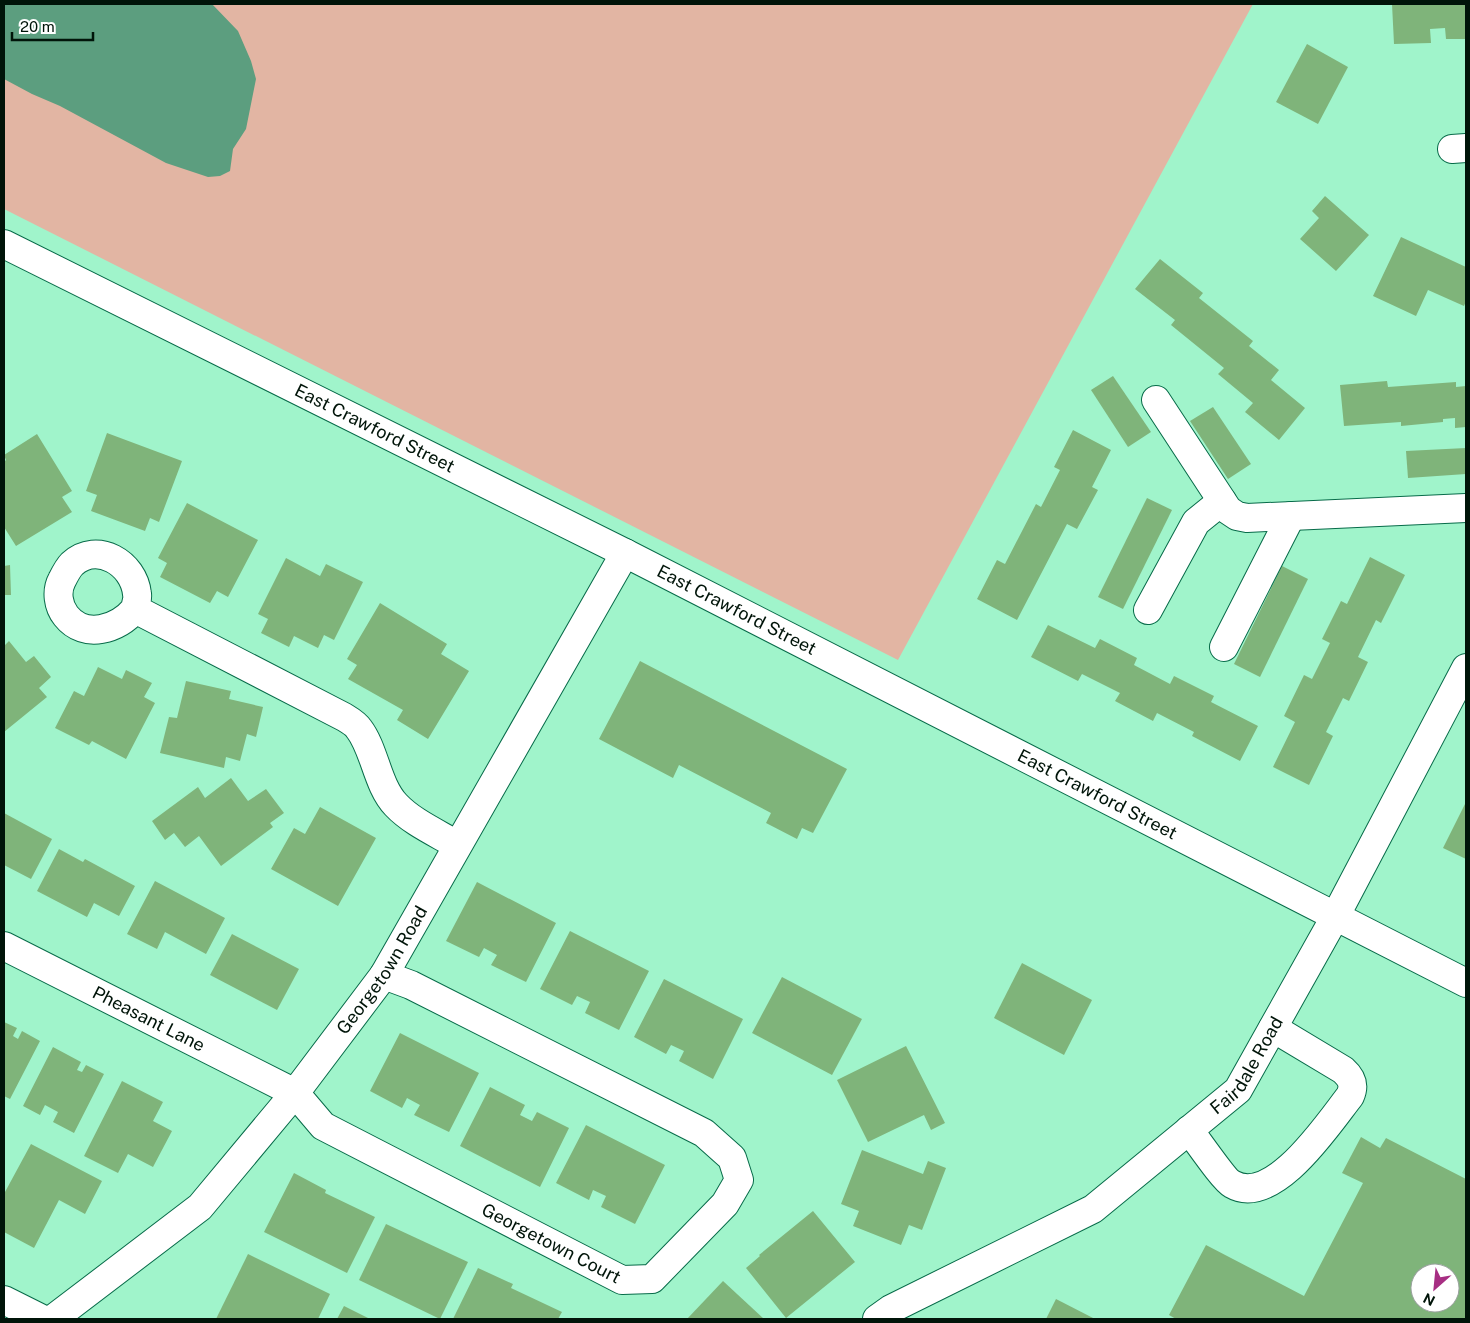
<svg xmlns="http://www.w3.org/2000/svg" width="1470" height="1323" font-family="'Public Sans',sans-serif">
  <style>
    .green { fill: #e2b5a3 }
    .water { fill: #5c9e7f }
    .building { fill: #7fb47a; fill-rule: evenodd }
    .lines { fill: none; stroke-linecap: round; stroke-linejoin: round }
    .minor-casing { stroke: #076b49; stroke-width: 30 }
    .minor { stroke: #fff; stroke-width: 28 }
    .labels { text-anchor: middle; stroke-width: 4.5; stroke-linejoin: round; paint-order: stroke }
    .street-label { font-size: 18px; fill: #001409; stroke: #fff }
  </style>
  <rect width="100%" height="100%" fill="#a0f4cb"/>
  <polygon class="green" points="4,4 1253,4 898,660 4,209"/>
  <polygon class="water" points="4,4 212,4 238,31 251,61 256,79 246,129 233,149 230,171 220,176 208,177 166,163 60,106 32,94 4,79"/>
  <g class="building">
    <polygon points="1392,4 1466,4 1466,39 1446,39 1445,28 1430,29 1431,43 1394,44"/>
    <polygon points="1307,44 1348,67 1318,124 1276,102"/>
    <polygon points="1325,196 1369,235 1336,271 1300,239 1319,218 1312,211"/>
    <polygon points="1401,237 1466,267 1466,301 1464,306 1428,290 1416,316 1373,296"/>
    <polygon points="1160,259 1203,293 1199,298 1253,341 1249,346 1279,370 1271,380 1305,408 1279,440 1245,412 1253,403 1218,374 1224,368 1171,325 1175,320 1135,289"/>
    <polygon points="1113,376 1151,432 1128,447 1091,390"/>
    <polygon points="1387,381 1388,387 1456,382 1456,387 1466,386 1466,427 1455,428 1455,418 1443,419 1443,422 1401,426 1401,422 1344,426 1340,385"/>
    <polygon points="1213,407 1251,464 1228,479 1190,421"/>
    <polygon points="1073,430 1111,450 1092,487 1098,490 1077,529 1067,524 1017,620 977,599 997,560 1005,564 1036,504 1041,507 1060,470 1054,467"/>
    <polygon points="107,433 182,461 159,522 150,518 145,531 91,511 97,495 86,491"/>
    <polygon points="37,434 72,491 62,497 72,512 16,546 4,527 4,462 6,460 4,455"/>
    <polygon points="1466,448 1466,474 1408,478 1406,451"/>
    <polygon points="1147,498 1172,510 1123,609 1098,597"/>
    <polygon points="187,503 258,540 228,597 217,591 210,603 160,577 167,563 158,558"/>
    <polygon points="1370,557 1405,575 1381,623 1376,620 1358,657 1368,662 1349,701 1343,698 1326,732 1333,736 1309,785 1273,767 1295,722 1284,716 1304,675 1312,679 1330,643 1322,639 1341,601 1347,604"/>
    <polygon points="286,558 320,576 326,564 363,582 334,640 324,635 318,648 294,636 289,647 261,633 268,619 258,614"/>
    <polygon points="10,565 11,595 4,595 4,566"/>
    <polygon points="1282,566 1308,579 1260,677 1234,664"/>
    <polygon points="380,603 447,644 441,654 469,671 428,739 397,720 403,710 348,679 357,665 347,659"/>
    <polygon points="1048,625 1095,648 1100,639 1137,658 1134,665 1170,684 1174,676 1214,696 1211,702 1258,726 1240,761 1192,736 1194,732 1157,713 1153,721 1115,701 1120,693 1082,674 1078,681 1031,657"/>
    <polygon points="9,641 26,662 34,656 51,677 39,688 47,697 4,732 4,646"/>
    <polygon points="640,661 847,769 813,833 802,828 797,839 766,823 771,813 679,765 673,778 599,739"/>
    <polygon points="98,667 122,679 126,670 152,683 144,697 155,703 126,759 92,741 89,745 55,728 74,691 84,696"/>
    <polygon points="186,681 231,691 229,699 263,707 256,737 247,734 240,761 226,757 224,768 160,753 169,717 177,718"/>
    <polygon points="231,778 248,801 266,789 284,813 270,823 273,827 221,866 199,836 185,847 174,833 165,840 152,821 198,787 205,798"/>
    <polygon points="1466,802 1466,859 1443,848"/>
    <polygon points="320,807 376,838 338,906 271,869 294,828 305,834"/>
    <polygon points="4,813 52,839 31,879 4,865"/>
    <polygon points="59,849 83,862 85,859 135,886 119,916 94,903 87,917 37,891"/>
    <polygon points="155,881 225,918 206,954 165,932 157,949 127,934"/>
    <polygon points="477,882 556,923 526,982 491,965 497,955 484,948 479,957 446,941"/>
    <polygon points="570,931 649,971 619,1030 585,1013 590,1002 577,996 572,1005 540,989"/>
    <polygon points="232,934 299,969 277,1010 210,975"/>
    <polygon points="1022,963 1092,1000 1064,1055 994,1018"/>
    <polygon points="782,977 862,1019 832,1075 752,1033"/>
    <polygon points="664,979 743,1019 713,1079 679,1061 684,1051 671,1045 666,1054 634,1037"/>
    <polygon points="4,1022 17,1028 13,1036 18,1039 22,1031 40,1041 10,1099 4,1096"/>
    <polygon points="400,1033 479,1073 449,1132 414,1115 420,1105 407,1098 402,1108 370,1091"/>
    <polygon points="906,1046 945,1123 931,1130 924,1115 868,1142 837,1080"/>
    <polygon points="53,1047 81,1062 77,1070 82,1072 86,1065 104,1074 74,1133 53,1122 58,1112 45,1105 40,1115 23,1106"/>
    <polygon points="122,1081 163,1102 153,1121 172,1131 153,1167 128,1154 118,1173 84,1156"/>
    <polygon points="490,1087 525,1105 520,1115 532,1121 537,1112 569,1128 540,1187 460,1146"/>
    <polygon points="586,1125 665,1165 635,1224 601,1207 606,1196 593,1190 589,1200 556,1183"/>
    <path d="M1361 1137 1380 1148 1386 1138 1466 1179V1319H1176L1169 1315 1206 1245 1304 1296 1363 1183 1342 1173ZM1420 1273H1450V1303H1420Z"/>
    <polygon points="31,1144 102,1181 85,1214 59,1200 34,1248 4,1232 4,1191 5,1192"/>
    <polygon points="862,1150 923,1174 928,1161 946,1168 922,1230 909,1225 901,1245 853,1226 859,1211 841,1204"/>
    <polygon points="294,1173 326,1190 325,1193 375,1217 347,1273 264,1232"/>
    <polygon points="813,1211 855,1262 786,1318 746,1268 760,1256 759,1255"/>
    <polygon points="386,1224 468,1262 440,1319 359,1280"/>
    <polygon points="248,1254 330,1294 318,1319 216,1319"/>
    <polygon points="478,1268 513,1284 511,1288 562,1312 558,1319 453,1319"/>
    <polygon points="723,1281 764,1319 687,1319"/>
    <polygon points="1056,1299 1095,1319 1046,1319"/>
    <polygon points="344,1306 370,1319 337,1319"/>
  </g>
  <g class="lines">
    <g class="minor-casing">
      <g id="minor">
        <polyline points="1452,149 1466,148"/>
        <path id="s1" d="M4 244 625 553 1466 983"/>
        <polyline points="1156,400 1228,510 1237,516 1247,518 1466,508"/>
        <path d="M135 609C136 604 138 598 137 594 134 563 97 541 72 564 68 568 65 574 62 580 56 591 58 606 66 616 85 640 118 629 135 609L344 717C349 720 356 724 359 729 375 750 377 785 396 805 412 822 437 833 457 845"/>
        <polyline points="1148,610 1196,522 1222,501"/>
        <polyline points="1224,647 1291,516"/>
        <path id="s2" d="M4 946 295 1093 323 1126 622 1280 652 1279 725 1204 739 1180 732 1158 704 1133 411 985 384 975"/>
        <path d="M1189 1130C1197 1140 1224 1180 1232 1184 1273 1208 1328 1124 1350 1096 1355 1085 1352 1078 1343 1070L1273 1028"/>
        <polyline points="4,1300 42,1319"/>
        <path id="s3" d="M53 1319 200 1207 295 1093 384 975 625 553"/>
        <path id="s4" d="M877 1319 891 1309 1093 1209 1238 1090 1335 917 1466 668"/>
      </g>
    </g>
    <use href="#minor" class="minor"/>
  </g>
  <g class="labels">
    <g class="street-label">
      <text dy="6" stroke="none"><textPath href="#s1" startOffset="414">East Crawford Street</textPath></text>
      <text dy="6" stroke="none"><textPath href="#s1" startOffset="819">East Crawford Street</textPath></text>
      <text dy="6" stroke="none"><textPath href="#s1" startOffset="1224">East Crawford Street</textPath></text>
      <text dy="6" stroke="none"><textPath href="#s3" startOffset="484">Georgetown Road</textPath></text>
      <text dy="6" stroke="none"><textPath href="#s2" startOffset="162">Pheasant Lane</textPath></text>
      <text dy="6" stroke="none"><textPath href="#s4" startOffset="455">Fairdale Road</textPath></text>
      <text dy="6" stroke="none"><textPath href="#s2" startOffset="626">Georgetown Court</textPath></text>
    </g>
  </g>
  <rect width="1470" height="1323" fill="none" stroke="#001409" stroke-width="10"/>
  <g transform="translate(1435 1288) rotate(207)"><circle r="24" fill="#ffffff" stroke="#99a19d"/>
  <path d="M0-4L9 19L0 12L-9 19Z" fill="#a72e83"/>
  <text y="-8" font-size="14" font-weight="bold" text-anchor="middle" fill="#001409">N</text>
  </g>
  <path d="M12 32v8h81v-8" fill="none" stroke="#001409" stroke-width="2.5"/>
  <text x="20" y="32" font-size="15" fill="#001409" stroke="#ffffff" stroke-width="4" paint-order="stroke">20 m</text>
</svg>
